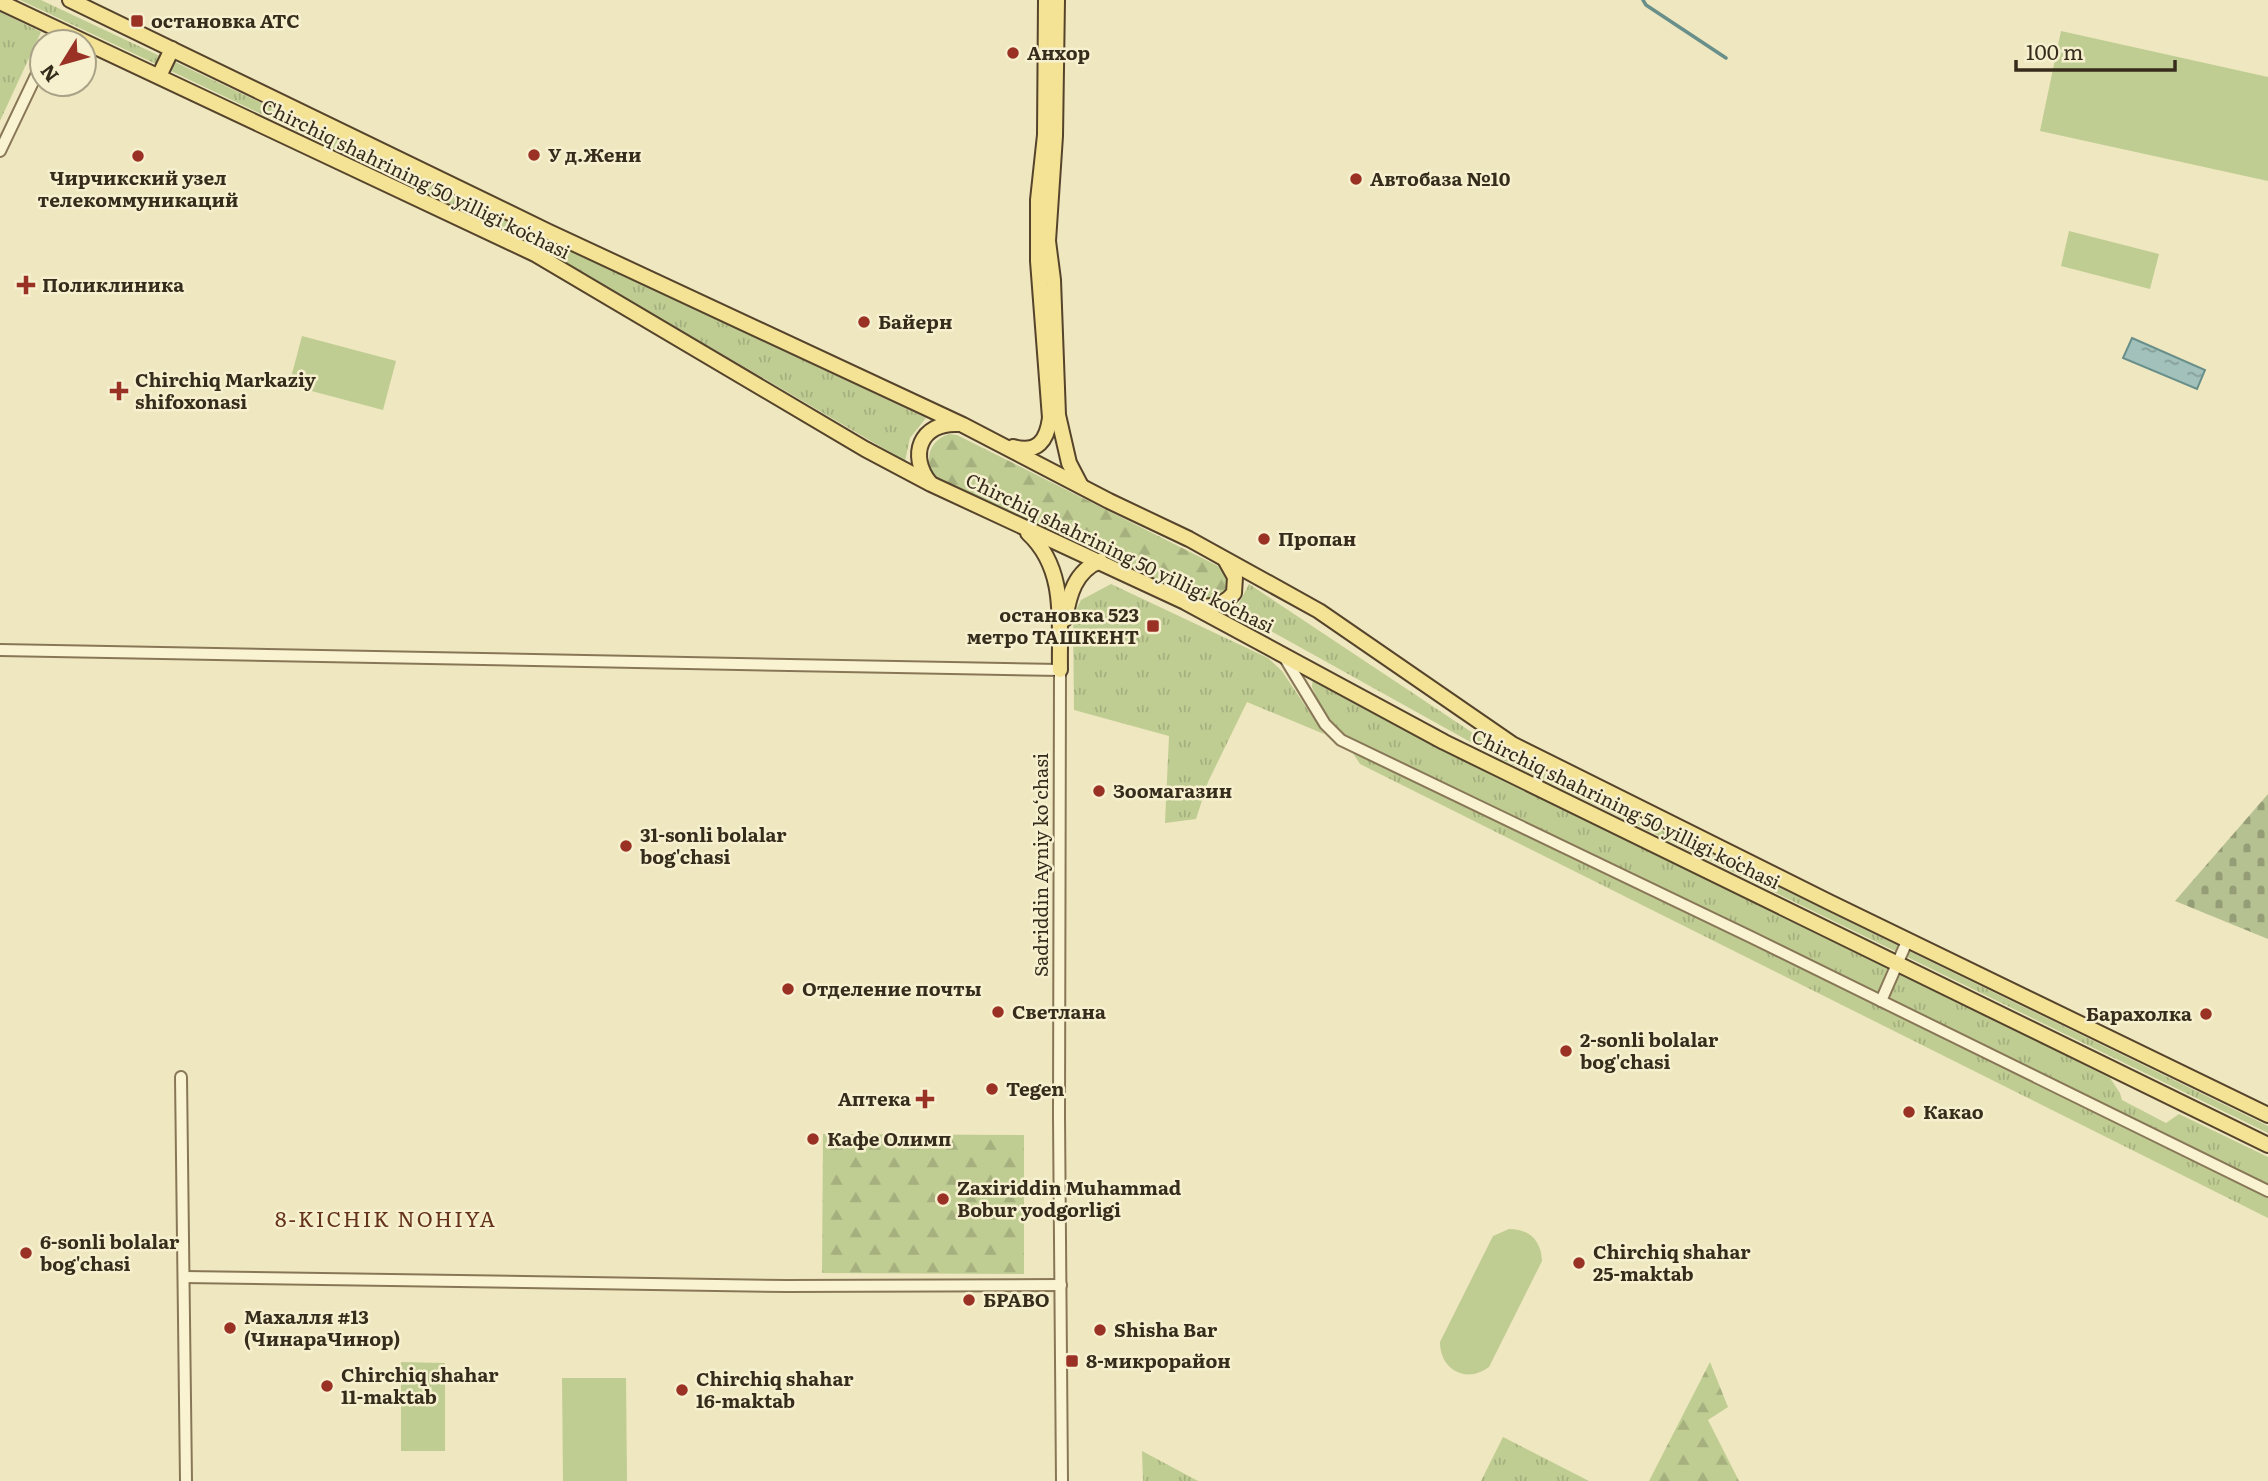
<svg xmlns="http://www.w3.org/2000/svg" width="2268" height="1481" font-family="Literata,serif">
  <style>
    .grass { fill: url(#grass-tufts) }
    .forest { fill: url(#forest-firs) }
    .cemetery { fill: url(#cemetery-stones) }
    .green { fill: #bfcd93 }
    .water { fill: url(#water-ripples); stroke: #698f8a; stroke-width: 2 }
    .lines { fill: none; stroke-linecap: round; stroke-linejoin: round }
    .stream { stroke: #698f8a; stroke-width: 3.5 }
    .minor-casing { stroke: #887757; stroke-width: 14 }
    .major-casing { stroke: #55442b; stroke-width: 18 }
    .minor { stroke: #faf3d2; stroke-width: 10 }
    .major { stroke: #f4e295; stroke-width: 14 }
    .poi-dot { fill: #993225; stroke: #f6f0cf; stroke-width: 2.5 }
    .labels { text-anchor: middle; stroke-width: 5; stroke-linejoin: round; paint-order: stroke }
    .poi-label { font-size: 19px; font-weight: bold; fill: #372c1c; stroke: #f6f0cf; text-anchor: start }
    .street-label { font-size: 19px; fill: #372c1c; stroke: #f6f0cf }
    .neighbourhood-label { font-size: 21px; letter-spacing: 2px; fill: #65331a; stroke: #f6f0cf }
  </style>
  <defs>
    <pattern id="grass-tufts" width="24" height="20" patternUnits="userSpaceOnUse" patternTransform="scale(1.75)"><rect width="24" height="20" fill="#bfcd93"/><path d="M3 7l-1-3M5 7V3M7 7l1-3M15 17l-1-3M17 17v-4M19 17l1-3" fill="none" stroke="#a5b07e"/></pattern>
    <pattern id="forest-firs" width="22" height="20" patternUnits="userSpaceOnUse" patternTransform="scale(1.75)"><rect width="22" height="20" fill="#bfcd93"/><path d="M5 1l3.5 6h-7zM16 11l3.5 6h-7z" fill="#a5b07e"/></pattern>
    <pattern id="cemetery-stones" width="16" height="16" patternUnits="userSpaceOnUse" patternTransform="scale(1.75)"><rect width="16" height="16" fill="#b6c192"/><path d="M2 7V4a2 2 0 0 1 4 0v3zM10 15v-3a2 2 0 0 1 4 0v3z" fill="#959d76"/></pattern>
    <pattern id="water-ripples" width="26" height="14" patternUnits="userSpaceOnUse" patternTransform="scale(1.75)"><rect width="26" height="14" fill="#a2c1bb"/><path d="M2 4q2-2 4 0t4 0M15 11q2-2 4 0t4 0" fill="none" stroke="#859d97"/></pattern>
  </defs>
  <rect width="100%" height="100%" fill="#efe7bf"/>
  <g class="grass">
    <polygon points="20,0 41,0 160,56 156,64"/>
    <polygon points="0,12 41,32 0,121"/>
    <polygon points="175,62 535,233 530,242 171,71"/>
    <polygon points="557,244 926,418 910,438 905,461 548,252 551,246"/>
    <polygon points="1111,584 1268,658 1282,671 1324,734 1247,702 1208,782 1196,819 1165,823 1169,736 1074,710 1073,616 1081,600"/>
    <polygon points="1249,584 1503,753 2268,1126 2268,1133 1501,759 1235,611"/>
    <polygon points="1313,677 2110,1078 2120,1093 2122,1100 2166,1123 2179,1114 2268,1157 2268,1218 1360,764 1317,699 1312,687"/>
    <polygon points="1503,1437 1589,1481 1481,1481"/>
    <polygon points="1142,1451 1198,1481 1143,1481"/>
  </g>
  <g class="forest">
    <path d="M949 434 957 435 1218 566 1227 577V588L1218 598 1201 600 937 478C922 462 929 440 949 434Z"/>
    <polygon points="823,1134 1024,1135 1024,1274 822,1273"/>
    <polygon points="1710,1362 1728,1407 1708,1420 1739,1481 1649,1481"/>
  </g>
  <polygon class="cemetery" points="2268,794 2268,939 2175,901"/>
  <g class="green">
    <polygon points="2061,31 2268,77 2268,181 2040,131"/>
    <polygon points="2069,231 2159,254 2150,289 2061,266"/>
    <polygon points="302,336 396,361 383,410 289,385"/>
    <path d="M1509 1229C1529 1229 1541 1240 1542 1261L1489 1367C1466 1384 1440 1370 1440 1342L1493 1236Z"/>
    <polygon points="401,1362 445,1363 445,1451 401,1451"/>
    <polygon points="562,1378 626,1378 627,1481 563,1481"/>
  </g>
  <polygon class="water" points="2132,338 2205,370 2197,389 2123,358"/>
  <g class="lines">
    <polyline class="stream" points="1643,0 1646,5 1726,58"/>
    <g class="minor-casing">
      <g id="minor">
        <polyline points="52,42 58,29"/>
        <polyline points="0,151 42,63"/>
        <polyline points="0,650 1060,670 1059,1117 1062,1481"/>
        <polyline points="1283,655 1325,724 1341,740 1753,938 2268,1191"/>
        <polyline points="1881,1001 1908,939"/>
        <polyline points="181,1077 186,1481"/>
        <polyline points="184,1277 786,1286 1061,1285"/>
      </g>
    </g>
    <g class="major-casing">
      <g id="major">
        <polyline points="70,0 547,231 963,425 1109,501 1189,539 1319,611 1512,744 1829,902 2268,1115"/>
        <polyline points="1057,0 1055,136 1048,241 1053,280 1058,415 1069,463 1081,486"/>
        <polyline points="0,2 535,254 865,449 931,484 1185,602 1444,742 2268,1145"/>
        <polyline points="159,76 172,49"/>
        <path d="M1013 447C1038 454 1047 440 1050 418L1038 261V200L1045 135 1046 0"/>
        <path d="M930 483C908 456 920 422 958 424"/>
        <path d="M1028 533C1067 569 1059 622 1060 670"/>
        <path d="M1196 605C1211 609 1224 605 1234 593L1235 577 1226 561"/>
        <path d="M1065 619C1069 595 1075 571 1100 561"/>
      </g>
    </g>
    <use href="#minor" class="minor"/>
    <use href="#major" class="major"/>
  </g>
  <g class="poi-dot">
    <rect x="130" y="14" width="14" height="14" rx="3.5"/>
    <circle cx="1013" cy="53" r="7"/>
    <circle cx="534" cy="155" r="7"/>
    <circle cx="138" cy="156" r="7"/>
    <circle cx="1356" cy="179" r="7"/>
    <path d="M22.5 274.5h7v7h7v7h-7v7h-7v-7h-7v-7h7z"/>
    <circle cx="864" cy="322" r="7"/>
    <path d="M115.5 380.5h7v7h7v7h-7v7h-7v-7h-7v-7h7z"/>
    <circle cx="1264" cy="539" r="7"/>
    <rect x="1146" y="619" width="14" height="14" rx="3.5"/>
    <circle cx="1099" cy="791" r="7"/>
    <circle cx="626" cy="846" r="7"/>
    <circle cx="788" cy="989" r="7"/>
    <circle cx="998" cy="1012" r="7"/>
    <circle cx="2206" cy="1014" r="7"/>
    <circle cx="1566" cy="1051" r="7"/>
    <circle cx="992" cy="1089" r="7"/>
    <path d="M921.5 1088.5h7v7h7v7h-7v7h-7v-7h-7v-7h7z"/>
    <circle cx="1909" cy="1112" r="7"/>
    <circle cx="813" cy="1139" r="7"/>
    <circle cx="943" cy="1199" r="7"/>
    <circle cx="26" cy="1253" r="7"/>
    <circle cx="1579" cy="1263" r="7"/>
    <circle cx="969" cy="1300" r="7"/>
    <circle cx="230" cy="1328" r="7"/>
    <circle cx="1100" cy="1330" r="7"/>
    <rect x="1065" y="1354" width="14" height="14" rx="3.5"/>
    <circle cx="327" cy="1386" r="7"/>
    <circle cx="682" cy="1390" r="7"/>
  </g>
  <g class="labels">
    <g class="poi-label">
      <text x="151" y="28">остановка АТС</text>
      <text x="1027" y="60">Анхор</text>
      <text x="548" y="162">У д.Жени</text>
      <text x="138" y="185" text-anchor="middle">Чирчикский узел<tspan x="138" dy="22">телекоммуникаций</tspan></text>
      <text x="1370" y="186">Автобаза №10</text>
      <text x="42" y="292">Поликлиника</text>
      <text x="878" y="329">Байерн</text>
      <text x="135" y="387">Chirchiq Markaziy<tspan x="135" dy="22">shifoxonasi</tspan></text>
      <text x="1278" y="546">Пропан</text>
      <text x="1139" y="622" text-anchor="end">остановка 523<tspan x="1139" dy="22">метро ТАШКЕНТ</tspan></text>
      <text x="1113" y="798">Зоомагазин</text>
      <text x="640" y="842">31-sonli bolalar<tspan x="640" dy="22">bog'chasi</tspan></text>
      <text x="802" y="996">Отделение почты</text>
      <text x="1012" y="1019">Светлана</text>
      <text x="2192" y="1021" text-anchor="end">Барахолка</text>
      <text x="1580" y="1047">2-sonli bolalar<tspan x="1580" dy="22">bog'chasi</tspan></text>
      <text x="1006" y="1096">Tegen</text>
      <text x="911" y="1106" text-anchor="end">Аптека</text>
      <text x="1923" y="1119">Какао</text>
      <text x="827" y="1146">Кафе Олимп</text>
      <text x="957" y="1195">Zaxiriddin Muhammad<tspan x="957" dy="22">Bobur yodgorligi</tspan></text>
      <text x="40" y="1249">6-sonli bolalar<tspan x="40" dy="22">bog'chasi</tspan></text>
      <text x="1593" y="1259">Chirchiq shahar<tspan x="1593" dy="22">25-maktab</tspan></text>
      <text x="983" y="1307">БРАВО</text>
      <text x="244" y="1324">Махалля #13<tspan x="244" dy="22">(ЧинараЧинор)</tspan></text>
      <text x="1114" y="1337">Shisha Bar</text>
      <text x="1086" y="1368">8-микрорайон</text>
      <text x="341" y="1382">Chirchiq shahar<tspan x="341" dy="22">11-maktab</tspan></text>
      <text x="696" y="1386">Chirchiq shahar<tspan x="696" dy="22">16-maktab</tspan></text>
    </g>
    <g class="street-label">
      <text transform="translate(416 179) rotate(26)" y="7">Chirchiq shahrining 50 yilligi koʻchasi</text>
      <text transform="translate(1120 553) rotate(26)" y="7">Chirchiq shahrining 50 yilligi koʻchasi</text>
      <text transform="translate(1626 809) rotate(26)" y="7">Chirchiq shahrining 50 yilligi koʻchasi</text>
      <text transform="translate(1041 865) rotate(-90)" y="7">Sadriddin Ayniy ko‘chasi</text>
    </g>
    <g class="neighbourhood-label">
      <text x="386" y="1227">8-KICHIK NOHIYA</text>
    </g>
  </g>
  <g transform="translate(63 63) rotate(233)"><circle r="33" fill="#f6f0cf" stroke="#aaa287" stroke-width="2"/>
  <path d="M0-5L12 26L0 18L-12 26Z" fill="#993225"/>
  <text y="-10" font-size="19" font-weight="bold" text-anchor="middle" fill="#372c1c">N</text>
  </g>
  <path d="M2016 60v10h159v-10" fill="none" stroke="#372c1c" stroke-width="3.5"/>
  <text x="2026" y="60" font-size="21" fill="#372c1c" stroke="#f6f0cf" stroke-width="5" paint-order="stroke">100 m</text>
</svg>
